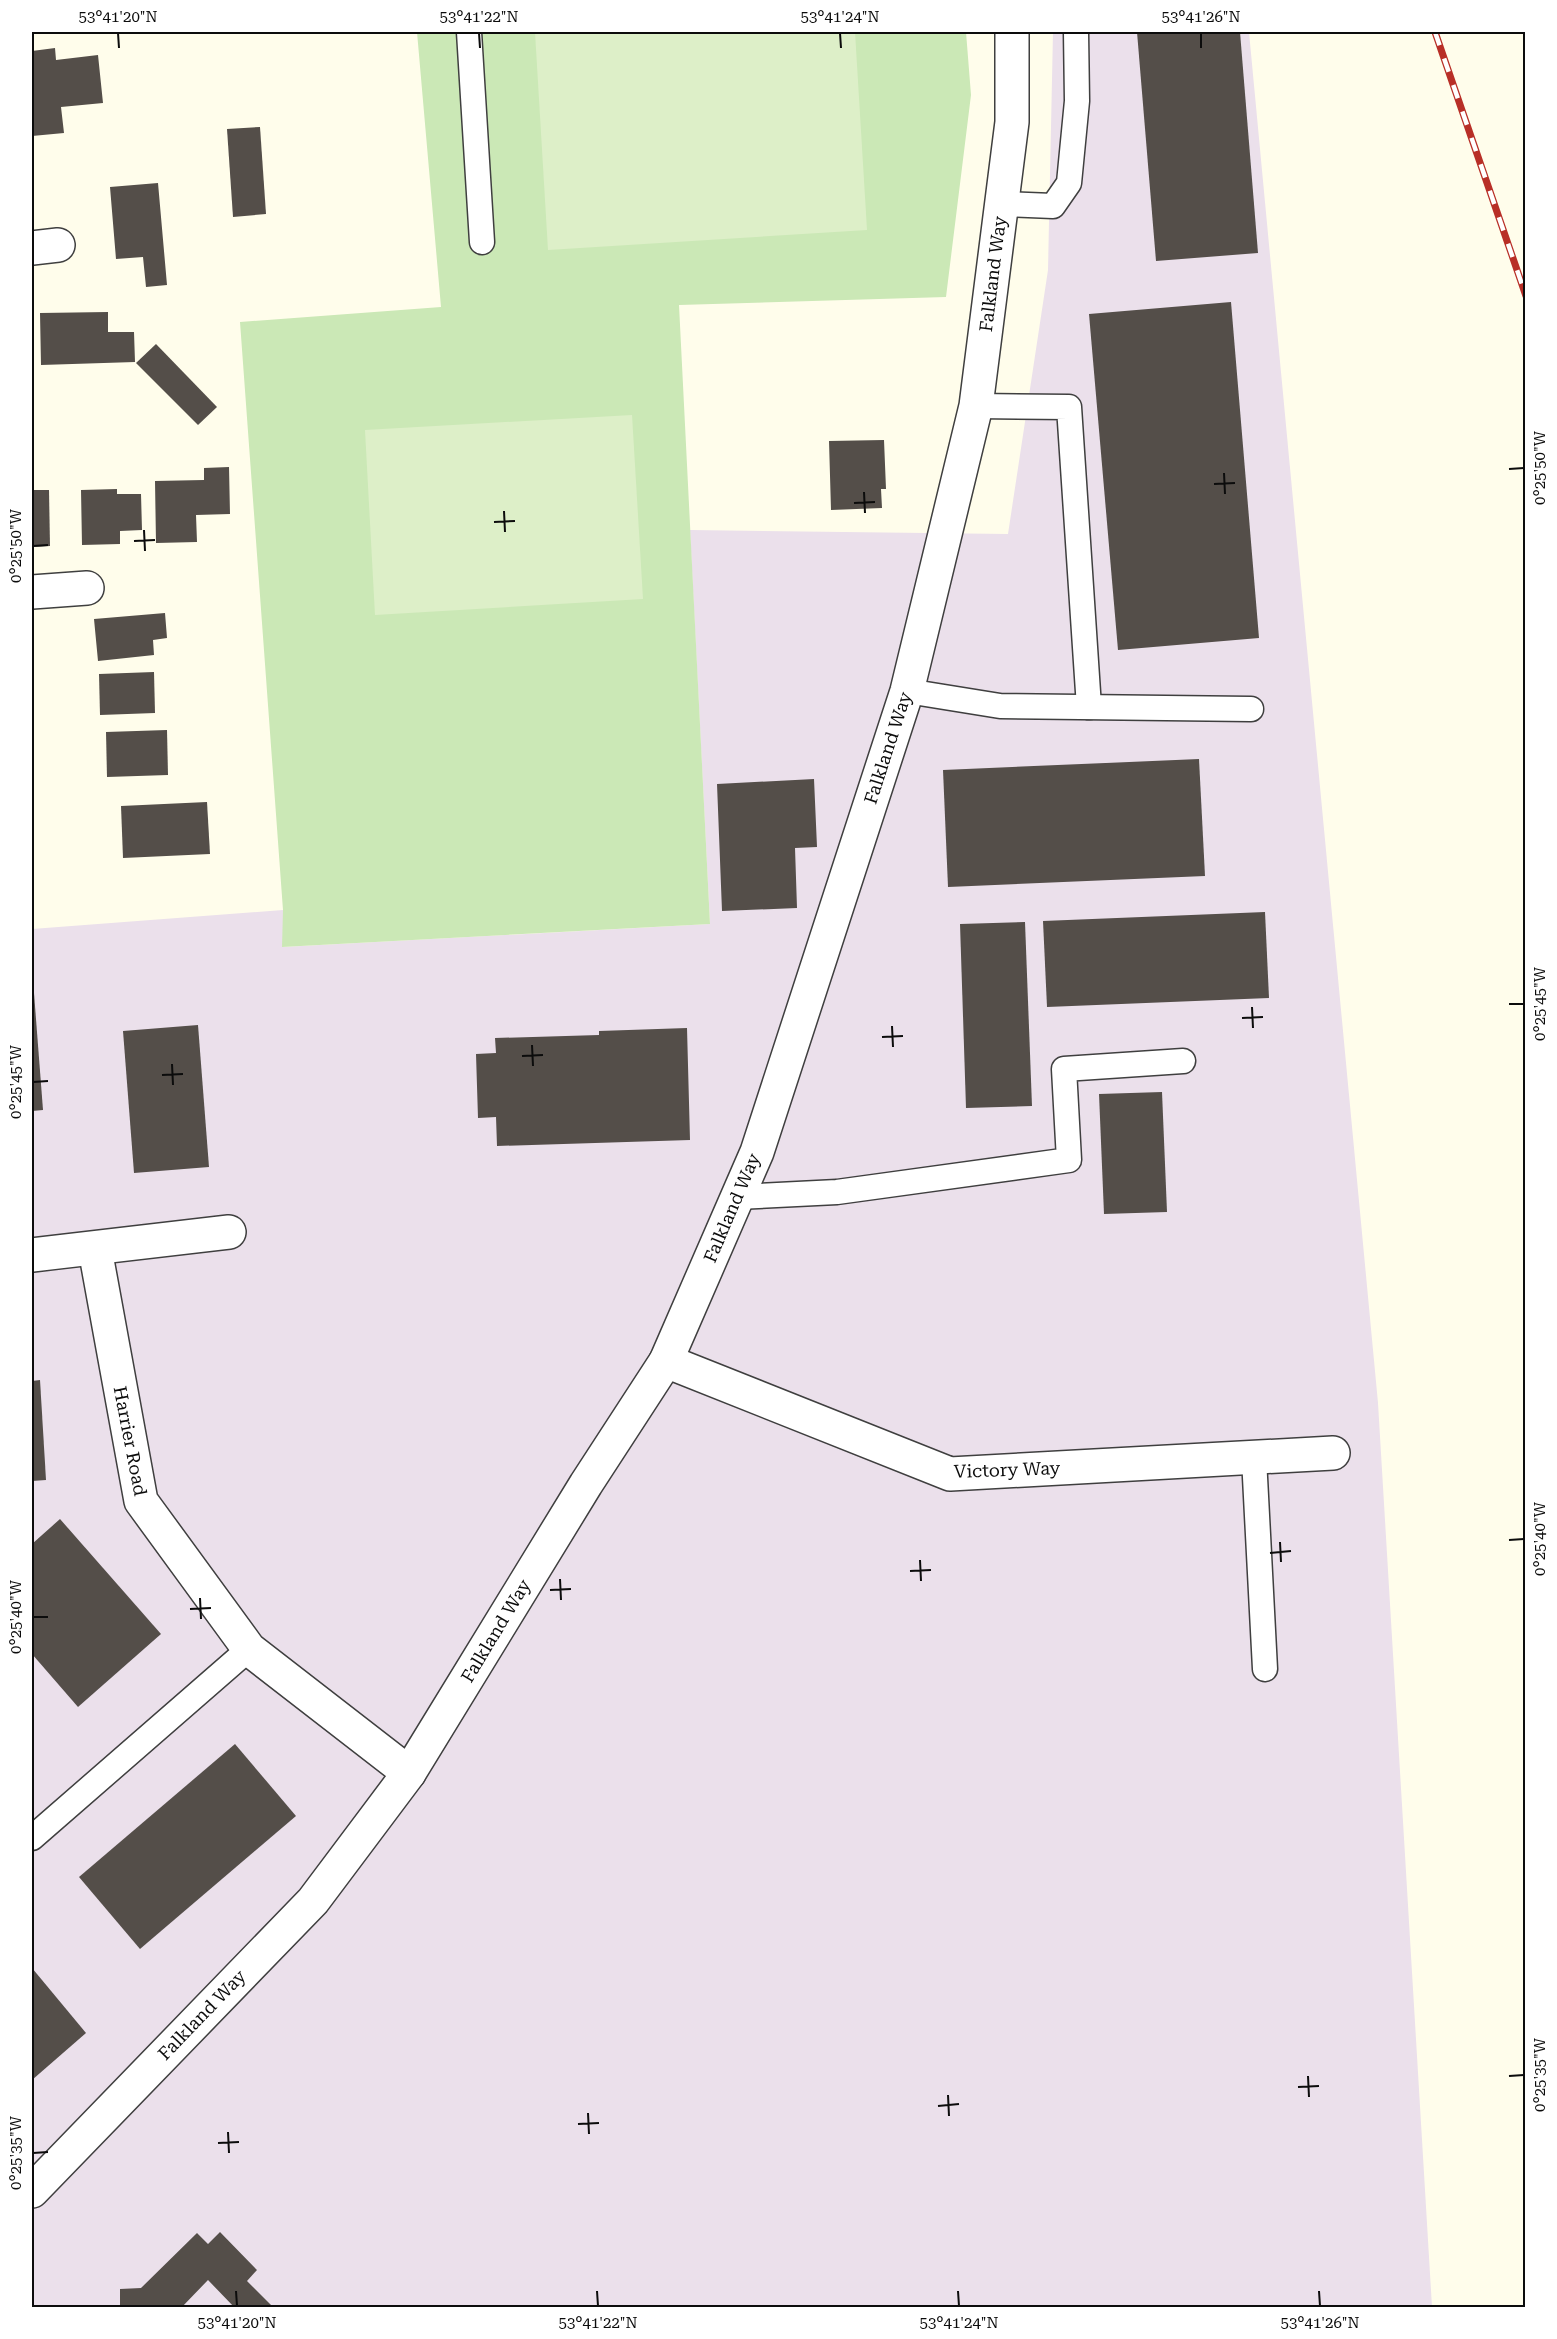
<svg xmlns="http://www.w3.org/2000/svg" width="1557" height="2339" font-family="'Roboto Serif',serif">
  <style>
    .industrial { fill: #ebe0eb }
    .green { fill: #cbe8b6 }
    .pitch { fill: #ddefc8 }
    .building { fill: #544e49 }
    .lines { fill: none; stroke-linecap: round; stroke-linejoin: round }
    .service-casing { stroke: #3f3f3f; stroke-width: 27 }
    .minor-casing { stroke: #3f3f3f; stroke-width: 36 }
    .tertiary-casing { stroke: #3f3f3f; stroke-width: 36 }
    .service { stroke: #fff; stroke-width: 24 }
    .minor { stroke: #fff; stroke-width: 33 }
    .tertiary { stroke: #fff; stroke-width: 33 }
    .rail-casing { stroke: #b82f27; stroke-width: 7 }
    .rail { stroke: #fff; stroke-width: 4.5; stroke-dasharray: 14; stroke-linecap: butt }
    .ticks { fill: none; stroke: #0c0c0c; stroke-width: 2 }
    .labels { text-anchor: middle; stroke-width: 6; stroke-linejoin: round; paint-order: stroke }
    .street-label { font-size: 18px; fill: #0c0c0c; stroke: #fff }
    .neatline { fill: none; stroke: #0c0c0c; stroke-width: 2 }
    .ticks-label { font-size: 15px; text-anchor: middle; fill: #0c0c0c }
  </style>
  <rect width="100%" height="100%" fill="#fffdeb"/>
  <polygon class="industrial" points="1053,32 1249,32 1378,1403 1432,2307 32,2308 32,929 283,910 283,947 710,924 690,530 1008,534 1048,270"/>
  <polygon class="green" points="417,32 966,32 971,95 946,297 679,305 710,924 282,947 283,910 240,322 441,307"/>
  <g class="pitch">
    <polygon points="535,32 855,32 867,230 548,250"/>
    <polygon points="632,415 643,599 375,615 365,430"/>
  </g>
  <g class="building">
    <polygon points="1137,32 1240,32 1258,253 1156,261"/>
    <polygon points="55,48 56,60 98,55 103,103 61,107 64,133 32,136 32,51"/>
    <polygon points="260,127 266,214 233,217 227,129"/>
    <polygon points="158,183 167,285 146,287 143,257 116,259 110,187"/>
    <polygon points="1231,302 1259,638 1118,650 1089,314"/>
    <polygon points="108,312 108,332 134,332 135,362 41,365 40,313"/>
    <polygon points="156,344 217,407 198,425 136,363"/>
    <polygon points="884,440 886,489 881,489 882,508 831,510 829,441"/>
    <polygon points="229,467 230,514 196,515 197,542 156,543 155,481 204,480 204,468"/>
    <polygon points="117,489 117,494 141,494 142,530 120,531 120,544 82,545 81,490"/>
    <polygon points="32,490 49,490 50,546 32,547"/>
    <polygon points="165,613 167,638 153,640 154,655 98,661 94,619"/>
    <polygon points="154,672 155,713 100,715 99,674"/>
    <polygon points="167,730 168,775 107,777 106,732"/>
    <polygon points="1199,759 1205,876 948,887 943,770"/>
    <polygon points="814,779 817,847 795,848 797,908 722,911 717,784"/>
    <polygon points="207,802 210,854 123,858 121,806"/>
    <polygon points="1265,912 1269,998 1047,1007 1043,921"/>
    <polygon points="1025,922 1032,1106 966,1108 960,924"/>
    <polygon points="32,967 43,1110 32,1111"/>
    <polygon points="198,1025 209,1167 134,1173 123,1031"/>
    <polygon points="687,1028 690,1140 497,1146 496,1117 478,1118 476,1054 496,1053 495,1038 599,1035 599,1031"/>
    <polygon points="1162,1092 1167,1212 1104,1214 1099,1094"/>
    <polygon points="40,1380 46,1480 32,1481 32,1381"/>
    <polygon points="60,1519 161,1634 78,1707 32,1654 32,1544"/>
    <polygon points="235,1744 296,1816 140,1949 79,1877"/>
    <polygon points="32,1968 86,2033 32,2080"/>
    <polygon points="220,2232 257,2270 247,2281 274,2308 235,2308 208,2280 181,2308 120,2308 120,2289 141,2288 197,2233 208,2244"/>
  </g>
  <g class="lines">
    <g class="service-casing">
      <g id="service">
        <polyline points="469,32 482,242"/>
        <polyline points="1001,204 1053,206 1069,183 1077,101 1076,32"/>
        <polyline points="976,406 1069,407 1089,707"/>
        <polyline points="907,691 1000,706 1251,709"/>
        <polyline points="737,1197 837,1192 1069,1160 1064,1069 1183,1061"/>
        <polyline points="1254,1458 1265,1669"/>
        <polyline points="32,1838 249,1649"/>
      </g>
    </g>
    <g class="minor-casing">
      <g id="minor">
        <polyline points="32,248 58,245"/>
        <polyline points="32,592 87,588"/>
        <polyline points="95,1249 141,1501 249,1649 409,1773"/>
        <polyline points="32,1255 229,1232"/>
        <polyline points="666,1361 950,1474 1333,1453"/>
      </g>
    </g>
    <g class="tertiary-casing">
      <polyline id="tertiary" points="32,2191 313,1901 409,1773 586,1484 666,1361 757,1152 907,691 976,406 1012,122 1012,32"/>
    </g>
    <use href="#service" class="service"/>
    <use href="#minor" class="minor"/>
    <use href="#tertiary" class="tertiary"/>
    <g class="rail-casing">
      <polyline id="rail" points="1435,32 1526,296"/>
    </g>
    <use href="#rail" class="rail"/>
  </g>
  <path class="ticks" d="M118 33 119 48M479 33 480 48M840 33 841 48M1201 33V48M1509 469 1524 468M1224 473 1225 494M1214 484 1235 483M864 492 865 513M854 503 875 502M504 511 505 532M494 522 515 521M144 530 145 551M134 541 155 540M33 546 48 545M1509 1004H1524M1252 1007 1253 1028M1242 1018 1263 1017M892 1026 893 1047M882 1037 903 1036M532 1045 533 1066M522 1056 543 1055M172 1064 173 1085M162 1075 183 1074M33 1082 48 1081M1509 1540 1524 1539M1280 1542 1281 1562M1270 1553 1291 1551M920 1560 921 1581M910 1571 931 1570M560 1579 561 1600M550 1590 571 1589M200 1598 201 1619M190 1609 211 1608M33 1617H48M1308 2076 1309 2097M1509 2076 1524 2075M1298 2087 1319 2086M948 2095 949 2116M938 2106 959 2104M588 2113 589 2134M578 2124 599 2123M228 2132 229 2153M218 2143 239 2142M33 2153 48 2152M236 2291 237 2306M597 2291 598 2306M958 2291 959 2306M1319 2291 1320 2306"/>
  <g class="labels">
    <g class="street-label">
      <text transform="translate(993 274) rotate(-83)" y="6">Falkland Way</text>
      <text transform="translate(888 748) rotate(-72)" y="6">Falkland Way</text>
      <text transform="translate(732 1208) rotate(-67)" y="6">Falkland Way</text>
      <text transform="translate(130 1441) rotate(79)" y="6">Harrier Road</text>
      <text transform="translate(1007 1470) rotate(-2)" y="6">Victory Way</text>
      <text transform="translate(496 1631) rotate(-59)" y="6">Falkland Way</text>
      <text transform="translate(202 2015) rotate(-46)" y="6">Falkland Way</text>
    </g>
  </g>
  <rect width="1557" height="2339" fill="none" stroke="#ffffff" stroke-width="66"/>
  <rect x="33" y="33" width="1491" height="2273" class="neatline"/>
  <g class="ticks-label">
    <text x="118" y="22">53°41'20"N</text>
    <text x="479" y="22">53°41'22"N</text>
    <text x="840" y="22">53°41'24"N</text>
    <text x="1201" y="22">53°41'26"N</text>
    <text transform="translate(1540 468) rotate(-90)" y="5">0°25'50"W</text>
    <text transform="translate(16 546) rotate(-90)" y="5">0°25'50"W</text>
    <text transform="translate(1540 1004) rotate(-90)" y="5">0°25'45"W</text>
    <text transform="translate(16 1082) rotate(-90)" y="5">0°25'45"W</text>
    <text transform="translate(1540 1539) rotate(-90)" y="5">0°25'40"W</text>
    <text transform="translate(16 1617) rotate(-90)" y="5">0°25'40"W</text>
    <text transform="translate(1540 2075) rotate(-90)" y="5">0°25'35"W</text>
    <text transform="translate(16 2153) rotate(-90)" y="5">0°25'35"W</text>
    <text x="237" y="2328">53°41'20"N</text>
    <text x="598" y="2328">53°41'22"N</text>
    <text x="959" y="2328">53°41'24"N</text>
    <text x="1320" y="2328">53°41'26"N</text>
  </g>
</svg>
